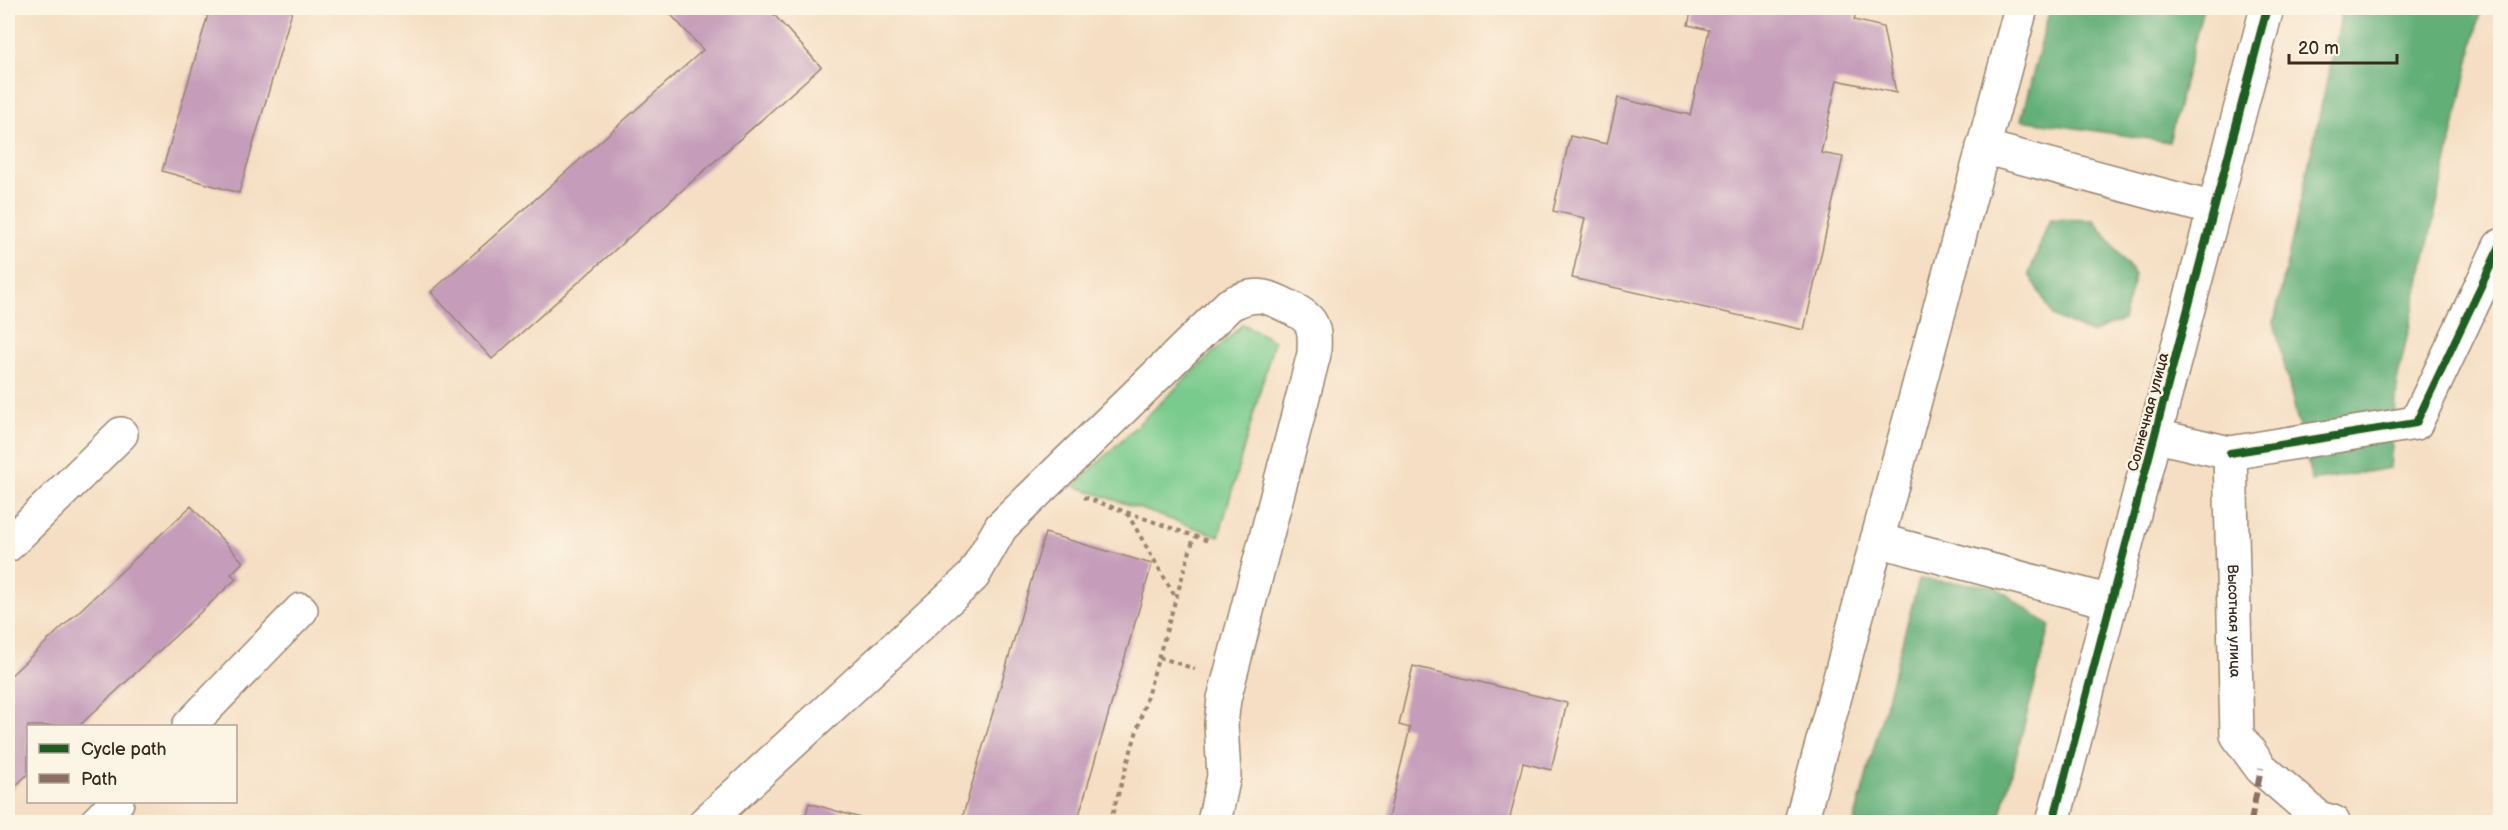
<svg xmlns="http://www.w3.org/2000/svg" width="2508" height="830" font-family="'Balsamiq Sans',sans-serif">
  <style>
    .green { fill: #79cb8d; stroke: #5a7a56; stroke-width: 1.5 }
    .forest { fill: #62af78; stroke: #4e6c4b; stroke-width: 1.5 }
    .building { fill: #c59cba }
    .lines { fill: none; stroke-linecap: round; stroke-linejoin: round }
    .minor-casing { stroke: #988470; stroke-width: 36 }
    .path { stroke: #988470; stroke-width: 4; stroke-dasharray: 4.5 4.5; stroke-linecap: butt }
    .minor { stroke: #fff; stroke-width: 33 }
    .quiet { stroke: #8d6e63; stroke-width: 6; stroke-dasharray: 12 6; stroke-linecap: butt }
    .cycleway-casing { stroke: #fcf5e5; stroke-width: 11 }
    .cycleway { stroke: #1b5e20; stroke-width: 8 }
    .labels { text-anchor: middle; stroke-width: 5; stroke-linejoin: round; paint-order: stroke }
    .street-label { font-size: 15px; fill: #3b2a1e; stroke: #fcf5e5 }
  </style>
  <rect width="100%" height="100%" fill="#fcf5e5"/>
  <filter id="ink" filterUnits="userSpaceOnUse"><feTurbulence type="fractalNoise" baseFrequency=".0167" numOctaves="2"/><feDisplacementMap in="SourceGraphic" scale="12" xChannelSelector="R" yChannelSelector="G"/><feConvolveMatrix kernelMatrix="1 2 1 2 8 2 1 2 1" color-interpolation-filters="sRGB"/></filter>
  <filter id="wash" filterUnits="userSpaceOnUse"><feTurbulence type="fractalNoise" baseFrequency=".008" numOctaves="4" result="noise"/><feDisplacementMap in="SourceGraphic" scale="24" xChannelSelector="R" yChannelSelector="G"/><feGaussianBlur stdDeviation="1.35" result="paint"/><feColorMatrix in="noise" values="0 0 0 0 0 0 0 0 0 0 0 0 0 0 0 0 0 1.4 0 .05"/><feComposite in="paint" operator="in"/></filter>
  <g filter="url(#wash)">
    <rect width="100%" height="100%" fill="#f5dec3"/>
    <polygon class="green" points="1243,324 1274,341 1219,536 1074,486"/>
    <g class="forest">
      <polygon points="2050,8 2203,8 2169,142 2021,120"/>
      <polygon points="2343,8 2481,8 2398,377 2390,468 2312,481 2274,322"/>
      <polygon points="2050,219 2094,220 2135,275 2123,320 2091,333 2054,317 2029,274"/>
      <polygon points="1919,579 1995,586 2050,626 1999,822 1854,822"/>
    </g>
    <g id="blocks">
      <g class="building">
        <polygon points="210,8 293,8 239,193 162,171"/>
        <polygon points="665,8 768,8 821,67 492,359 431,292 703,50"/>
        <polygon points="1692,8 1857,8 1854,20 1883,27 1896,93 1837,80 1821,153 1843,157 1804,330 1572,278 1585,218 1553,211 1570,136 1607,144 1618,98 1690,115 1709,30 1688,25"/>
        <polygon points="191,506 243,562 231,574 236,579 79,726 28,726 28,774 8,793 8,678"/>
        <polygon points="1045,533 1152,564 1077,822 961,822"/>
        <polygon points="1413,666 1567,703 1551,770 1523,763 1509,822 1387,822 1410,728 1399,725"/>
        <polygon points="809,803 874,822 804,822"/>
      </g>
    </g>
  </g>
  <g filter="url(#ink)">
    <use href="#blocks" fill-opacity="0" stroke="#988470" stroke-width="1.5"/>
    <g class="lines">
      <g class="minor-casing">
        <g id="minor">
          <polyline points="1983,147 2214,209"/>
          <path id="s1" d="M2156 436 2230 453 2237 735 2261 768 2319 818 2333 822"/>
          <polyline points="2230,453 2416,423 2500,246"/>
          <polyline points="1877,540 2111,602"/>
          <polyline points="8,545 121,434"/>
          <polyline points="189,726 301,610"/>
          <polyline points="97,822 117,802"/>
          <path d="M706 822 973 576 1001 527 1229 305C1254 291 1267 295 1291 308 1297 311 1306 316 1310 322 1316 331 1314 344 1314 354L1224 699 1221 724 1224 776 1214 822"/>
          <polyline points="1801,822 2021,8"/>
          <polyline points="2053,822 2267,8"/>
        </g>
      </g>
      <g class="path">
        <polyline points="1084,497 1208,541"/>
        <polyline points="1127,513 1176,598"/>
        <polyline points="1159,657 1195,669"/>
        <polyline points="1110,822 1194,537"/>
      </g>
      <use href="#minor" class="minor"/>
      <polyline class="quiet" points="2251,822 2261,768"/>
      <g class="cycleway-casing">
        <g id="cycleway">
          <polyline points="2230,453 2416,423 2500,246"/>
          <polyline points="2053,822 2267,8"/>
        </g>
      </g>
      <use href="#cycleway" class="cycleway"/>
    </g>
  </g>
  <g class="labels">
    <g class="street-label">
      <text transform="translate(2148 412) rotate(-75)" y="5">Солнечная улица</text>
      <text dy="5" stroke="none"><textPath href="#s1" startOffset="244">Высотная улица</textPath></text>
    </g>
  </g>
  <rect width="2508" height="830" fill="none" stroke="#fcf5e5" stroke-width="30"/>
  <rect x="27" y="725" width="210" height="78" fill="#fcf5e5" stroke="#afa495" stroke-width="1.5"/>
  <rect x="39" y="744" width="30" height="9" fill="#1b5e20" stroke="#afa495" stroke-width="1.5"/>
  <text x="81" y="755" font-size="18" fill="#3b2a1e">Cycle path</text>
  <rect x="39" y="774" width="30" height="9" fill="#8d6e63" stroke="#afa495" stroke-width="1.5"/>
  <text x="81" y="785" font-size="18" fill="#3b2a1e">Path</text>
  <path d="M2289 54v9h108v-9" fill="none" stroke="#3b2a1e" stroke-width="3"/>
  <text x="2298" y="54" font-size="18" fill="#3b2a1e" stroke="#fcf5e5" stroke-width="4.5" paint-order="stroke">20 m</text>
</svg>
